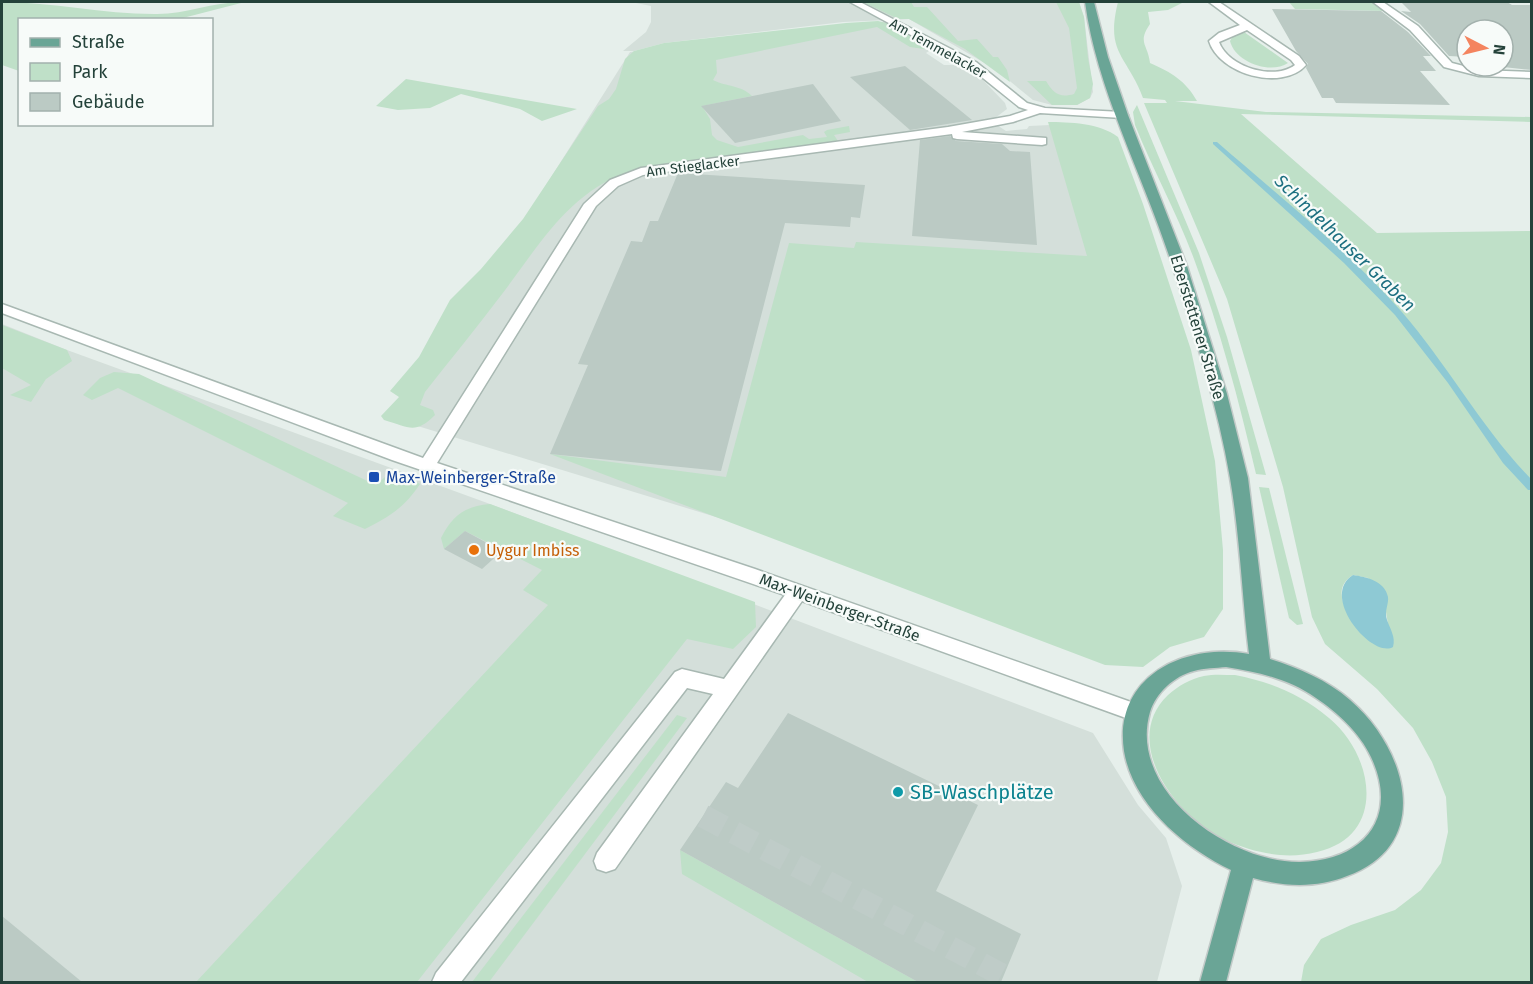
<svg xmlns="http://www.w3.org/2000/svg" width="1533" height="984" font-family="'Fira Sans',sans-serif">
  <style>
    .built { fill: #d4dfda }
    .green { fill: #bfe0c8; fill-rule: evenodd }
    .water { fill: #8ec9d4 }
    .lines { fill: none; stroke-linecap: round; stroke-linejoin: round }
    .stream { fill: #8ec9d4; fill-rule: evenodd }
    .building { fill: #bbcac4 }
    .minor-tunnel { stroke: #bfccc8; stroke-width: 23; stroke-dasharray: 23 12; stroke-linecap: butt }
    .minor-casing { stroke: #a8b8b2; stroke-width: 3 }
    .major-casing { stroke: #c2cac8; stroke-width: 3 }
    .minor { fill: #fff; fill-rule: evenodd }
    .major { fill: #6aa596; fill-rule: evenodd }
    .transit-dot { fill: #1a4fb4; stroke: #f7fbf9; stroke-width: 2 }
    .food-dot { fill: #e8710a; stroke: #f7fbf9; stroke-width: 2 }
    .culture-dot { fill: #0f9aa8; stroke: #f7fbf9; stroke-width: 2 }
    .labels { text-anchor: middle; stroke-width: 4.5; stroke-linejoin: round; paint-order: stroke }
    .far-street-label { font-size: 14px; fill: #24423a; stroke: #f7fbf9 }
    .street-label { font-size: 16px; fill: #24423a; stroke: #f7fbf9 }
    .transit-label { font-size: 16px; fill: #164399; stroke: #f7fbf9; text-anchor: start }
    .food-label { font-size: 16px; fill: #c56008; stroke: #f7fbf9; text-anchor: start }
    .water-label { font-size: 18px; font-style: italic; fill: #1c6f80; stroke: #f7fbf9 }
    .near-culture-label { font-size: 20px; fill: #0d838f; stroke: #f7fbf9; text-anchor: start }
  </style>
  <rect width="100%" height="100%" fill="#e6efeb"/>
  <g class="built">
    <polygon points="631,2 1079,2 1084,17 1093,92 1090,98 1077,105 1052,105 1033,100 995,69 909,19 843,22 664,43 634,51 623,51 646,32 651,22 651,6"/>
    <polygon points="884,22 932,49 926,53 944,65 962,65 980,77 1005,103 1007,109 991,121 1006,131 1027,129 1029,126 1050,125 1094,137 1093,632 398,420 630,52"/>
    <polygon points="2,324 67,350 490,504 1093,733 1138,805 1166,838 1182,886 1157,982 2,982"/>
  </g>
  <g class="green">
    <path d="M2 2C52 2 103 14 154 14 185 15 214 1 245 2L179 19 20 20 19 71 2 65Z"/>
    <polygon points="863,2 911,2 914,7 927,7 958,41 977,39 993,57 998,57 1007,70 1010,82 965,49 909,19 898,19"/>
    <path d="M1056 2H1079L1084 17 1088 58 1093 84 1090 98 1077 105H1052L1027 81H1046C1054 94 1060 98 1074 94L1077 88 1069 28Z"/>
    <path d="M1118 2H1184L1168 10 1148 12 1150 24C1137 43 1148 44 1150 63 1171 72 1186 81 1197 101H1175L1266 112 1531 117V122L1241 114 1377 233 1531 231V982H1301L1304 965 1321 939 1351 925 1395 910 1421 890 1441 863 1448 832 1446 797 1432 762 1413 728 1377 689 1325 644 1312 617 1283 487 1227 299 1144 103H1167L1165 100 1143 98C1127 55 1105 54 1118 2ZM1353 575 1368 578 1385 606 1388 624 1358 630C1347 612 1330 589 1353 575Z"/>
    <polygon points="1289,2 1372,2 1388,11 1295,9"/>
    <path d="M878 21 891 24 931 50 910 47 877 27 716 60 717 73 713 80C727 87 741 85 752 96L702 106 710 119 712 135 717 140 738 147 803 135 809 139 827 137 824 132 827 130 849 126 850 132 834 135 838 141 628 172C566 194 537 249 499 298 475 330 449 361 425 392L420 405 433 410 435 415C415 435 409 427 384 420L381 416 399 397 390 391 419 357 450 300 481 269 523 219 598 106 609 99 616 89 625 59 634 51 664 43 846 23Z"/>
    <path d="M1244 32 1288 63C1270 75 1235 62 1230 41L1233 36Z"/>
    <polygon points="406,79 577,109 542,121 520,109 461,94 430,108 398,110 376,106"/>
    <path d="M1137 105 1199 253 1227 337 1266 475 1256 474C1239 401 1220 329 1194 259 1177 213 1153 170 1135 125L1133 112Z"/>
    <path d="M1048 122C1069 122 1100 123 1118 137L1143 204 1191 350 1215 461 1223 550V609L1204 637 1170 647 1143 667 1105 665 550 454 726 477 789 243 854 248 856 242 1087 256Z"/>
    <polygon points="2,325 67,350 72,361 46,379 31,402 10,395 31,385 2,368"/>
    <path d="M114 372 139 374 376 485 394 469 420 484C405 507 389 517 365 529L333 516 348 503 118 388 92 400 83 395 100 378Z"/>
    <polygon points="1259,487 1269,488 1303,624 1297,625 1289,618"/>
    <path d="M490 504 755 602 756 627 733 649 687 639 417 982H196L548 605 523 590 542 570 465 531 444 549 441 538C452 516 465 506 490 504Z"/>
    <path d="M1235 675C1271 682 1300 694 1329 718 1374 755 1388 836 1317 852 1286 860 1255 853 1225 840 1177 818 1119 742 1168 695 1178 686 1190 679 1204 676 1213 674 1225 675 1235 675Z"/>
    <polygon points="677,715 687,718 489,982 472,982"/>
    <polygon points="680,850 918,982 868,982 682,874"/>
  </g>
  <path class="water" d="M1353 575C1366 577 1385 581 1388 597 1389 604 1384 611 1387 620 1390 629 1396 637 1393 647 1372 659 1319 596 1353 575Z"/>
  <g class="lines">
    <path class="stream" d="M1213 142H1217C1278 195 1348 251 1401 311 1448 365 1482 429 1532 480V490H1528L1503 463 1448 383 1395 315 1344 263 1213 144Z"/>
  </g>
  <g class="building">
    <polygon points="1401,2 1507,2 1512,5 1532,5 1532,70 1503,67 1503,30 1467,30 1467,57 1449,56 1420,24 1401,11 1411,12"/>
    <polygon points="1272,9 1381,11 1408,32 1431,56 1423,56 1436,71 1420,71 1450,105 1336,103 1333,98 1322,98 1306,68 1308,64 1296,51"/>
    <polygon points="905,66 945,98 972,120 910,130 850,77"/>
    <polygon points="813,84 841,121 735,143 701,106"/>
    <polygon points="950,136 956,141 1002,144 1010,151 1030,152 1037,245 912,236 920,140"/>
    <polygon points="678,173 865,185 860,218 851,217 850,227 785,223 721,471 550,454 588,365 578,364 631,241 642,242 650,221 658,221"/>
    <polygon points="465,531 502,551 482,569 444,549"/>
    <polygon points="788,713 978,805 936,891 1021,934 1001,982 918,982 680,850 726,782 738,788"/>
    <polygon points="2,916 82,982 2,982"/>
  </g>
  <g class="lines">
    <polyline class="minor-tunnel" points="703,816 1004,976"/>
    <g class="minor-casing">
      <g id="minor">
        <polygon points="850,2 860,2 976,62 1027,103 1045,108 1122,112 1128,115 1122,118 1040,113 1013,122 962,132 1046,138 1046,144 1042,145 957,139 953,138 952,134 643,175 618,186 596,206 437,463 755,569 1145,707 1148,713 1145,719 1137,722 802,601 615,869 606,872 597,869 594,861 597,853 713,694 687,688 461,982 432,982 436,973 675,672 682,669 724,679 785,595 392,460 2,313 2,304 423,458 584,204 610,180 641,168 948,127 1010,116 1028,110 1019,107 968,66"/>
        <path d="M1209 2H1219L1299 56 1306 65C1282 92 1219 74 1209 41L1219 33 1240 25ZM1247 30 1291 60 1295 65C1274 81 1228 67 1219 42Z"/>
        <polygon points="1373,2 1383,2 1418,26 1452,63 1479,70 1532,72 1532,78 1479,76 1444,67 1410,30"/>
      </g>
    </g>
    <g class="major-casing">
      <path id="major" d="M1085 2H1094L1108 57 1128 115 1187 266 1227 394 1248 478 1270 659C1299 668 1327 680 1350 700 1406 748 1435 844 1347 876 1317 888 1285 887 1253 878L1226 982H1200L1231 870C1185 848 1133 805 1124 751 1113 676 1185 642 1249 654 1242 596 1240 536 1230 478 1218 407 1195 336 1173 268 1146 181 1097 92 1085 2ZM1226 667C1258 672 1289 679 1316 698 1337 712 1360 733 1371 757 1400 818 1363 861 1300 862 1230 863 1127 791 1150 712 1156 693 1174 676 1194 671 1204 668 1216 668 1226 667Z"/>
    </g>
    <use href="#minor" class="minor"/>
    <use href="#major" class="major"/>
  </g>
  <rect class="transit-dot" x="368" y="471" width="12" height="12" rx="3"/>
  <circle class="food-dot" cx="474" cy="550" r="6"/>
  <circle class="culture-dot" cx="898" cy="792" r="6"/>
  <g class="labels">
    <g class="far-street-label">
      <text transform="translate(938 48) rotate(29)" y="5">Am Temmelacker</text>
      <text transform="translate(693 166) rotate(-7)" y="5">Am Stieglacker</text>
    </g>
    <g class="street-label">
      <text transform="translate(1198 327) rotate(73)" y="6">Eberstettener Straße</text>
      <text transform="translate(840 607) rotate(20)" y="6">Max-Weinberger-Straße</text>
    </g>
    <g class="transit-label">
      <text x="386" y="483">Max-Weinberger-Straße</text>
    </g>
    <g class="food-label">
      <text x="486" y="556">Uygur Imbiss</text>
    </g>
    <g class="water-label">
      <text transform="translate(1345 243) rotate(44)" y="6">Schindelhauser Graben</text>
    </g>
    <g class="near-culture-label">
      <text x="910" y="799">SB-Waschplätze</text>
    </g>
  </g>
  <rect width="1533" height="984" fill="none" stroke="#24423a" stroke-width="6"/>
  <rect x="18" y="18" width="195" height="108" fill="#f7fbf9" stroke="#a3b1ad" stroke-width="1.5"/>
  <rect x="30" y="38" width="30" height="9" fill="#6aa596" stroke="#a3b1ad" stroke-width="1.5"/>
  <text x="72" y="48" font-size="18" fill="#24423a">Straße</text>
  <rect x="30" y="63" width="30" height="18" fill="#bfe0c8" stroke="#a3b1ad" stroke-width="1.5"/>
  <text x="72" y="78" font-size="18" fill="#24423a">Park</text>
  <rect x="30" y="93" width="30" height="18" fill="#bbcac4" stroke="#a3b1ad" stroke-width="1.5"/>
  <text x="72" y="108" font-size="18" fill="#24423a">Gebäude</text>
  <g transform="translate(1485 48) rotate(97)"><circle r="28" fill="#f7fbf9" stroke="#a3b1ad" stroke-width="1.5"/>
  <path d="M0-4.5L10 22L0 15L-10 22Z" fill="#f4845f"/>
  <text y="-9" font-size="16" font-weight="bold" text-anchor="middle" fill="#24423a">N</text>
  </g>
</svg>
